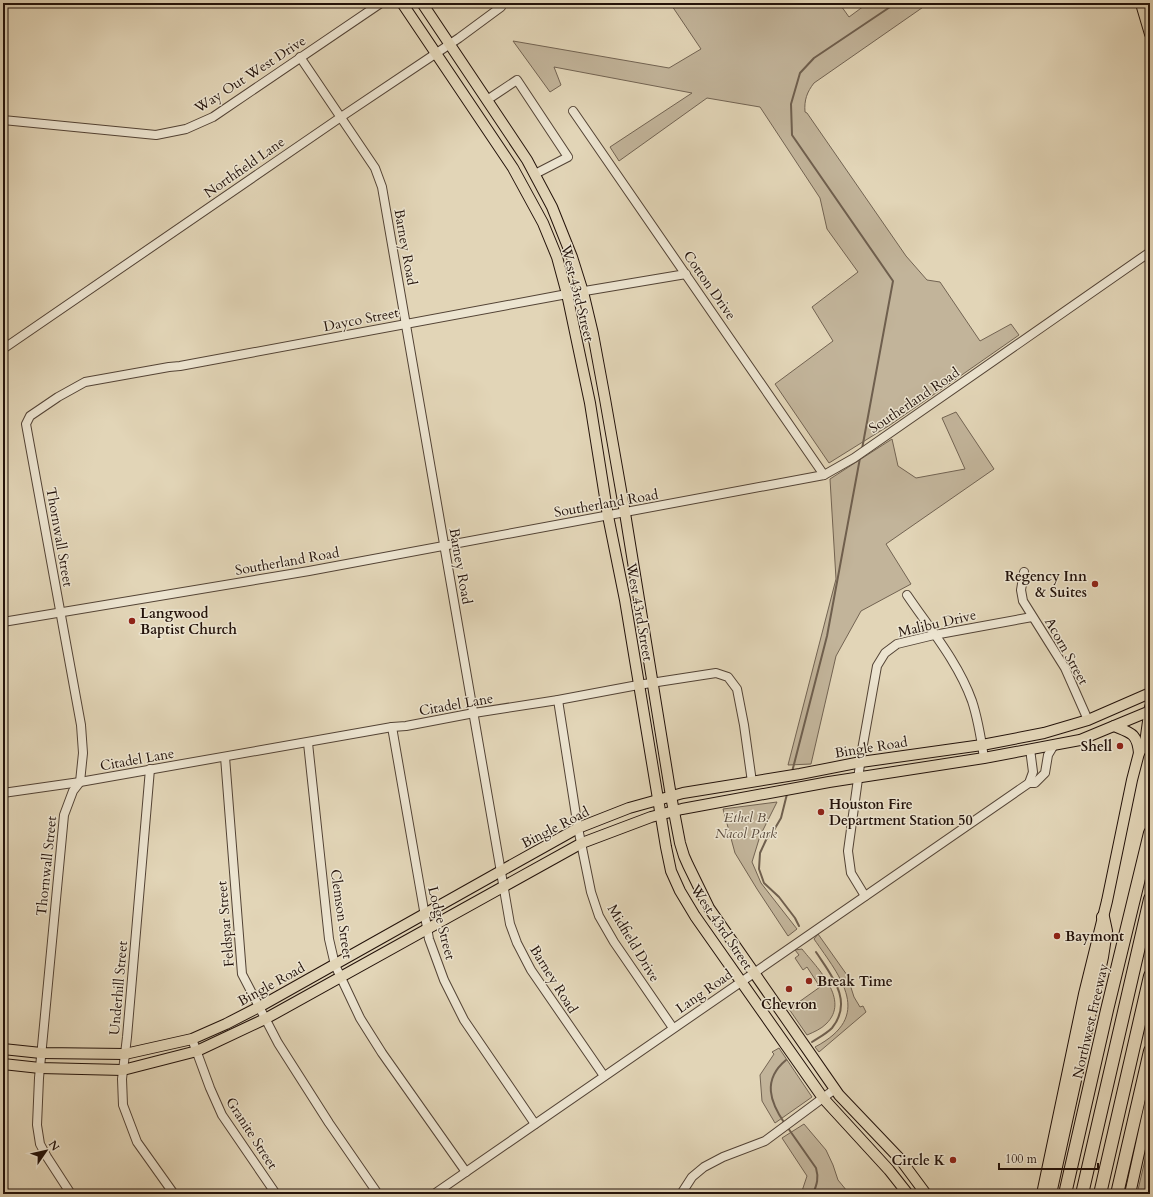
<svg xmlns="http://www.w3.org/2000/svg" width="1153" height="1197" font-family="Cardo,serif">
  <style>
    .green { fill: #c2b49a; stroke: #726352 }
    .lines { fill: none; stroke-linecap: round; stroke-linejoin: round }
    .stream { stroke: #6f5f4e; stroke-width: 2 }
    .minor-casing { stroke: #534335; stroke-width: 10 }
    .major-casing { stroke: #23120a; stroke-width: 12 }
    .highway-casing { stroke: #23120a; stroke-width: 14 }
    .minor { stroke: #ece4d0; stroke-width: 8 }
    .major { stroke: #e2d5b7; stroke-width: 10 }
    .highway { stroke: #e2d5b7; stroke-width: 12 }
    .poi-dot { fill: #8f2418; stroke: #ece4d0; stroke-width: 1.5 }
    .labels { text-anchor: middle; stroke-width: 3; stroke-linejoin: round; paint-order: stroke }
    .street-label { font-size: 14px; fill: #23120a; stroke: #ece4d0 }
    .poi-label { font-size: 14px; font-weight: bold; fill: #23120a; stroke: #ece4d0; text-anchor: start }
    .park-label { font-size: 14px; font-style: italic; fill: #5b4b3c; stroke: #ece4d0 }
  </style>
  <rect width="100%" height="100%" fill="#e2d5b7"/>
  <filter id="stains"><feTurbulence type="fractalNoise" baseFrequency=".005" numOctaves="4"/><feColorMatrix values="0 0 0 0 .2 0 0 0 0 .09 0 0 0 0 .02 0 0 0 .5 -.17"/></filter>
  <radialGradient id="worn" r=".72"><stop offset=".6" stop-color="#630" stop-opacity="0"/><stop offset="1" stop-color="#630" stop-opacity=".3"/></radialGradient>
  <g class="green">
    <path d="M670 3H839L849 17 868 3H929L814 83C807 92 804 100 805 112L807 113 906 256 927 280 940 282 980 341 1011 324 1019 335 890 425 829 463 775 384 833 341 812 307 858 272 827 229 820 198 760 107 707 98 619 161 610 147 692 93 554 67 561 85 550 92 513 41 669 68 701 49Z"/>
    <polygon points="956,412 994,469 886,544 911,584 861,611 836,656 811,764 788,765 836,579 830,479 892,439 898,466 916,478 965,469 942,418"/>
    <polygon points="777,802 760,836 752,862 761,883 797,929 788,936 757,889 735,853 723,809"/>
    <path d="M818 934 847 975 854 997 860 1007 863 1006 866 1012 819 1052 815 1047C874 1016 841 978 814 939Z"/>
    <path d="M802 949C817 968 851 1000 826 1024 821 1029 814 1032 807 1035L789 1009 820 987 807 967 803 970 795 958 799 955 795 950Z"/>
    <polygon points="779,1048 812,1097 775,1123 762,1101 760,1075 774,1054 772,1052"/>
    <polygon points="804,1124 826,1150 833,1165 838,1180 847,1191 845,1194 801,1194 807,1176 782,1138"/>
    <polygon points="1150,1139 1150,1194 1137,1194"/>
  </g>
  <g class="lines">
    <g class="stream">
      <polyline points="862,449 893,281 792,135 791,104 800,73 814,58 896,3"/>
      <polyline points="792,772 827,636 860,458"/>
      <polyline points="787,794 781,818 774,830 766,840 760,853 759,869 764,883 779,897 795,918 799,926"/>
      <path d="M812 1042C818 1038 826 1034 832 1028 854 1001 831 975 816 952"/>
      <path d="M785 1124C770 1102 762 1080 786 1060"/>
      <path d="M788 1128 816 1168C819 1178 817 1184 813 1194"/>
    </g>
    <g class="minor-casing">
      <g id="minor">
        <polyline points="300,57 375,168 382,187 510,924 517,943 531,970 604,1076"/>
        <polyline points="487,100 517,80 568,157 535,174"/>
        <polyline points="573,111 824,475"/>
        <polyline points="3,120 156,135 186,129 213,117 381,3"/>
        <polyline points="3,349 341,117 459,38 501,7"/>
        <polyline points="1024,572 1021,590 1023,601 1065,668 1088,720"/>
        <path d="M907 595C930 629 958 662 972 701 978 719 981 738 984 758"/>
        <polyline points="3,622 309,571 824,475 854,458 1150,252"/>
        <polyline points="558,700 578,828 591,892 599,916 614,942 673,1028"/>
        <polyline points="392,727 429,939 444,980 464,1020 535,1124"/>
        <polyline points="308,743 329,939 335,965 360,1018 382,1053 466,1172"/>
        <polyline points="225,757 242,974 278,1043 329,1123 378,1194"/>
        <polyline points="150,769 127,1037 122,1079 123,1105 137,1142 174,1194"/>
        <polyline points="1029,783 1035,783 1045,773 1048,755 1054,745"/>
        <polyline points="3,793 80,782 392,727 406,726 474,713 558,700 638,685 716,673 728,677 737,689 744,725 752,782"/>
        <polyline points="865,896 851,873 848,851 862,750 877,666 885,653 897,644 934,635 1032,617"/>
        <polyline points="192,1039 210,1088 222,1115 276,1194"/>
        <polyline points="71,1194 47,1157 40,1144 37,1125 39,1078 64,815 73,791 80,782 83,753 81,725 26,424 30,416 58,397 85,382 169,367 180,366 567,294 686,274"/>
        <polyline points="434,1194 1029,783 1033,772 1030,749"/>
        <polyline points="681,1194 692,1177 704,1167 723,1157 765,1141 835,1089"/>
      </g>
    </g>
    <g class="major-casing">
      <g id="major">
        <polyline points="402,3 513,168 543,223 557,257 567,294 590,403 608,516 625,600 666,847 671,871 680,891 695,916 823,1098 889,1170 908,1194"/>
        <polyline points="422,3 527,160 552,207 572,257 583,292 593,334 605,399 625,513 671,796 680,843 684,856 688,865 709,908 839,1095 900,1159 926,1194"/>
        <polyline points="1142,3 1142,7 1150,34"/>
        <path d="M1114 726C1131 733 1137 733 1139 753"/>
        <polyline points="3,1049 41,1053 125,1054 192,1039 226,1024 259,1007 501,871 578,828 629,808 683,793 800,774 861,762 982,745 1044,733 1088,720 1150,693"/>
        <polyline points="3,1064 40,1068 123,1070 197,1051 265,1019 582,843 651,817 682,809 829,782 984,758 1080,740 1150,711"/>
        <polyline points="1042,1194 1084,994 1107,901 1132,780 1139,753 1145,743 1150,707"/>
        <polyline points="1130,1194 1150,1103"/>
      </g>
    </g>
    <g class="highway-casing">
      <g id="highway">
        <polyline points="1050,1194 1102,957 1106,931 1103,917"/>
        <polyline points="1065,1194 1107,1010 1150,833"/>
        <polyline points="1082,1194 1150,899"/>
        <polyline points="1100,1194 1150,976"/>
        <polyline points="1117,1194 1150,1051"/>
      </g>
    </g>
    <use href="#minor" class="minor"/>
    <use href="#major" class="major"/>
    <use href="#highway" class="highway"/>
  </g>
  <g class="poi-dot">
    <circle cx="1095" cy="584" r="4"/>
    <circle cx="132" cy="621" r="4"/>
    <circle cx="1120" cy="746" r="4"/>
    <circle cx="821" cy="812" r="4"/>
    <circle cx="1057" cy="936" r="4"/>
    <circle cx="809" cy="981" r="4"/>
    <circle cx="789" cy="989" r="4"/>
    <circle cx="953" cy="1160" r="4"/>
  </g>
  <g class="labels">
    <g class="street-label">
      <text transform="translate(250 74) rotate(-33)" y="5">Way Out West Drive</text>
      <text transform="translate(244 167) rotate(-35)" y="5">Northfield Lane</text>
      <text transform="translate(406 247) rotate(80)" y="5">Barney Road</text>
      <text transform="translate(710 285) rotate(55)" y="5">Cotton Drive</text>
      <text transform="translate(578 293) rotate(76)" y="5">West 43rd Street</text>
      <text transform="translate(361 319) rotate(-11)" y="5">Dayco Street</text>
      <text transform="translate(914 400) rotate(-34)" y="5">Southerland Road</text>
      <text transform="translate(606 503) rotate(-10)" y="5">Southerland Road</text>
      <text transform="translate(60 537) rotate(80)" y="5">Thornwall Street</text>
      <text transform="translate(287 561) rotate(-10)" y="5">Southerland Road</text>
      <text transform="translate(461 566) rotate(80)" y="5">Barney Road</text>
      <text transform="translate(640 612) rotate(80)" y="5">West 43rd Street</text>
      <text transform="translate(937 623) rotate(-13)" y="5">Malibu Drive</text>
      <text transform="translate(1067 651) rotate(61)" y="5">Acorn Street</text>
      <text transform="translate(456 704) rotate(-10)" y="5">Citadel Lane</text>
      <text transform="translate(871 747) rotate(-9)" y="5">Bingle Road</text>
      <text transform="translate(137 759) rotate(-10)" y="5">Citadel Lane</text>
      <text transform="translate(555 827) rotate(-27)" y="5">Bingle Road</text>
      <text transform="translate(46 866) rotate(-84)" y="5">Thornwall Street</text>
      <text transform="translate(342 914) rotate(82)" y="5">Clemson Street</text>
      <text transform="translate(442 923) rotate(76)" y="5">Lodge Street</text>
      <text transform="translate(225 924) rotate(-95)" y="5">Feldspar Street</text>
      <text transform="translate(722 927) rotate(56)" y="5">West 43rd Street</text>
      <text transform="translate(634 943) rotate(59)" y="5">Midfield Drive</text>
      <text transform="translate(554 979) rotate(58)" y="5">Barney Road</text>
      <text transform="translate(271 984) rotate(-29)" y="5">Bingle Road</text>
      <text transform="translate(118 988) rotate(-85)" y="5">Underhill Street</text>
      <text transform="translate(704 991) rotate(-35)" y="5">Lang Road</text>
      <text transform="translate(1090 1021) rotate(-77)" y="5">Northwest Freeway</text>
      <text transform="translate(252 1133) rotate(57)" y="5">Granite Street</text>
    </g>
    <g class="poi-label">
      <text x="1087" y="581" text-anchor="end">Regency Inn<tspan x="1087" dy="16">&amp; Suites</tspan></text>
      <text x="140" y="618">Langwood<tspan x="140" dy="16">Baptist Church</tspan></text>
      <text x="1112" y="751" text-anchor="end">Shell</text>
      <text x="829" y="809">Houston Fire<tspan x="829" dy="16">Department Station 50</tspan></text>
      <text x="1065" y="941">Baymont</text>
      <text x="817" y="986">Break Time</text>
      <text x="789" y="1009" text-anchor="middle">Chevron</text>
      <text x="945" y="1165" text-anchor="end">Circle K</text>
    </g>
    <g class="park-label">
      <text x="746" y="822">Ethel B.<tspan x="746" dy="16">Nacol Park</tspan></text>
    </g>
  </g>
  <rect width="1153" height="1197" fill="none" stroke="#e2d5b7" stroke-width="16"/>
  <rect x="4" y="4" width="1145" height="1189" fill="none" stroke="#23120a" stroke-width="2"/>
  <rect x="8" y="8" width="1137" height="1181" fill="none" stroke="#23120a"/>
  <g transform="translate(46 1151) rotate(56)" stroke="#ece4d0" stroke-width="3" paint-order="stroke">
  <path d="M0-3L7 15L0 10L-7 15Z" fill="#23120a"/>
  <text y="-6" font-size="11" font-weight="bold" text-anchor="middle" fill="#23120a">N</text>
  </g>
  <path d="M999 1163v6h99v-6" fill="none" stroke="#23120a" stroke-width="2"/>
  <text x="1005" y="1163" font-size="12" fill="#23120a" stroke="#ece4d0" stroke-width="3" paint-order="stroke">100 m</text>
  <rect width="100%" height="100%" filter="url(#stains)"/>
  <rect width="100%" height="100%" fill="url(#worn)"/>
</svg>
